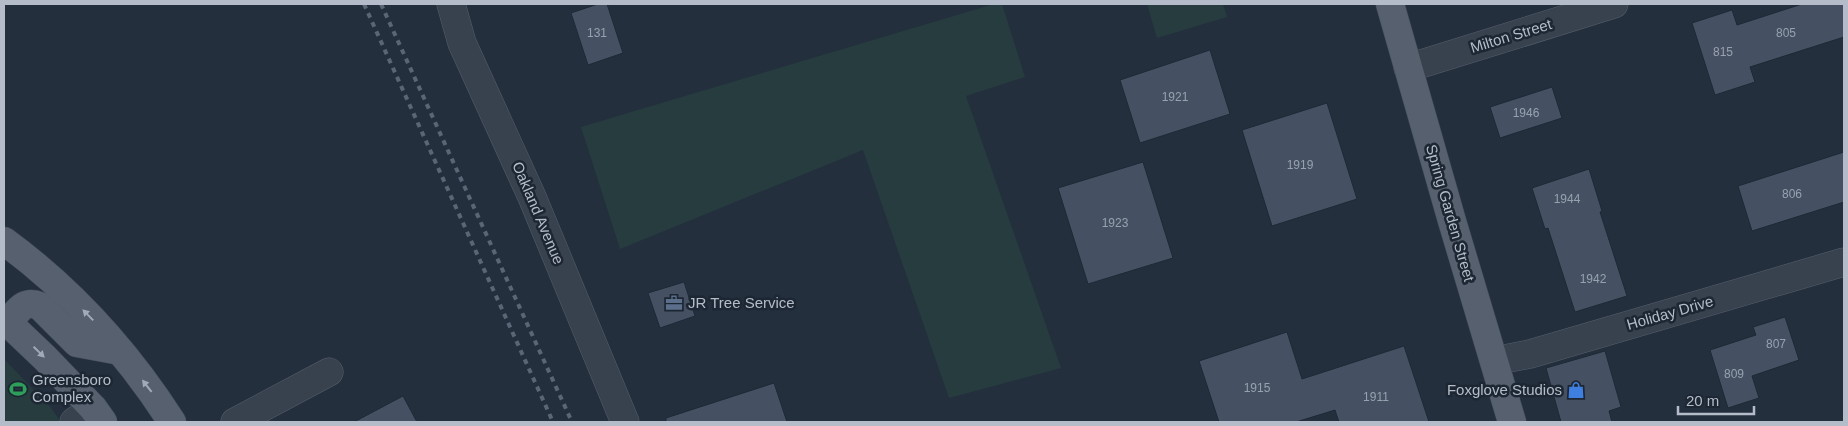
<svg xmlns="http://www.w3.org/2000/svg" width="1848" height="426" font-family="Arial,sans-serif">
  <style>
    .green { fill: #263c3f }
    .building { fill: #455162; stroke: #1f2835 }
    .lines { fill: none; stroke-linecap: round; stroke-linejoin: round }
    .minor-casing { stroke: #565f6c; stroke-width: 29 }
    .major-casing { stroke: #414a57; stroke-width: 29 }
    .minor { stroke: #38414e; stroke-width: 28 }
    .major { stroke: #56606e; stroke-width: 28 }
    .rail { stroke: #5a6575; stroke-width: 4; stroke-dasharray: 5 5; stroke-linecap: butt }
    .oneway { fill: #a1aab7 }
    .labels { text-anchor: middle; stroke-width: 5; stroke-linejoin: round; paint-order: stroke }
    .number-label { font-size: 12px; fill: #98a1af }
    .street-label { font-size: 15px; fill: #b4bcc9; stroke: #1d2633 }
    .poi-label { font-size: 15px; fill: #b4bcc9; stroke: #1d2633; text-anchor: start }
  </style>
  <rect width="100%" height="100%" fill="#242f3e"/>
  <g class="green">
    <polygon points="994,4 1002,4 1025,77 966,96 1061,368 949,398 863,150 620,249 581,127"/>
    <polygon points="1147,4 1223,4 1227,17 1157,38"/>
    <polygon points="4,359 51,408 61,422 4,422"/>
  </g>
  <g class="building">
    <polygon points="598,4 607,4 623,53 588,65 571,13"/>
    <polygon points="1802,4 1844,4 1844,37 1750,67 1755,82 1715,95 1692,23 1732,10 1737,25"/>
    <polygon points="1210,50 1230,114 1140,143 1120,80"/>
    <polygon points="1552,87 1562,118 1500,138 1490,107"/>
    <polygon points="1327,103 1357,199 1272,226 1242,130"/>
    <polygon points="1844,152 1844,202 1752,231 1738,186"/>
    <polygon points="1143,162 1173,258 1088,284 1058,188"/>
    <polygon points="1589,169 1602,211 1600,212 1627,296 1575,312 1548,228 1545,229 1532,188"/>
    <polygon points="684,282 695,316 660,328 648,293"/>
    <polygon points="1785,317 1799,360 1752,376 1759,398 1728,408 1710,350 1756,335 1753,327"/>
    <polygon points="1287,332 1302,379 1404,346 1429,422 1339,422 1335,410 1296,422 1219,422 1199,361"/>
    <polygon points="1605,351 1621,407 1609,411 1612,422 1561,422 1546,368"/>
    <polygon points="774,383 787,422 666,422 666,418"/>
    <polygon points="403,396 417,422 354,422"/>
  </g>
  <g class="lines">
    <g class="minor-casing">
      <g id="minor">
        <polyline points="451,4 462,43 532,197 625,422"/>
        <polyline points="1408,68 1614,4"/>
        <polyline points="1494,361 1530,354 1844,262"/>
        <polyline points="74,422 93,408"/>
        <polyline points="235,422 329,372"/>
      </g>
    </g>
    <g class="major-casing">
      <g id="major">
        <polyline points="1390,4 1452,221 1512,422"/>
        <path d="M4 241C71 290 127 352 172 422"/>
        <polyline points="4,319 45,358 93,408 103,422"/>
        <path d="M8 322C18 311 24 299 40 306L77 343 120 351"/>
      </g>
    </g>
    <use href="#minor" class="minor"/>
    <use href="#major" class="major"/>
    <g class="rail">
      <polyline points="364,4 553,422"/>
      <polyline points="381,4 572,422"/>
    </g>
  </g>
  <defs><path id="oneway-solid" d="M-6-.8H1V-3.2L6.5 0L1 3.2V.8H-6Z" transform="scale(1.25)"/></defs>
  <g class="oneway">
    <use href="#oneway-solid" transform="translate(88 315) rotate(-134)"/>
    <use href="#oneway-solid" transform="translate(39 352) rotate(44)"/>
    <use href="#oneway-solid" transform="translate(147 386) rotate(-128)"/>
  </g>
  <defs>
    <g id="office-bare" transform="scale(1.35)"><path d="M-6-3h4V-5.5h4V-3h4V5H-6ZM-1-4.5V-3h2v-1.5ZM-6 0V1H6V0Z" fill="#5c6f8a" stroke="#1d2633" stroke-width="2.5" paint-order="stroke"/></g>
    <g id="stadium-bare" transform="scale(1.35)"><path d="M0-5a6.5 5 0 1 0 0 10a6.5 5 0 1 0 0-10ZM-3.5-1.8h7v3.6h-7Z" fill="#2e9e5b" stroke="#1d2633" stroke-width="2.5" paint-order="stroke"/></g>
    <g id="shop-bare" transform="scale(1.35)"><path d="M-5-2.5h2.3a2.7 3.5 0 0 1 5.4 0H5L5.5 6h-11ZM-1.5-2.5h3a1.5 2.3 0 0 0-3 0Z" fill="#3f7fe0" stroke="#1d2633" stroke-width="2.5" paint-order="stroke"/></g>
  </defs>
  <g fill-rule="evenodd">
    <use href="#office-bare" x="674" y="303"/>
    <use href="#stadium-bare" x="18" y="389"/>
    <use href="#shop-bare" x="1576" y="390"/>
  </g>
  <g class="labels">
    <g class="number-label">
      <text x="597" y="37">131</text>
      <text x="1786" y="37">805</text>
      <text x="1723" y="56">815</text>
      <text x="1175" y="101">1921</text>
      <text x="1526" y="117">1946</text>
      <text x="1300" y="169">1919</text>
      <text x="1792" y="198">806</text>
      <text x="1567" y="203">1944</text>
      <text x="1115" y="227">1923</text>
      <text x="1593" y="283">1942</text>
      <text x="1776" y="348">807</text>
      <text x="1734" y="378">809</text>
      <text x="1257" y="392">1915</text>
      <text x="1376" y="401">1911</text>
    </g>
    <g class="street-label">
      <text transform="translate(1511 36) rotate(-17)" y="5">Milton Street</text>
      <text transform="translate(538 213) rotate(67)" y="5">Oakland Avenue</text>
      <text transform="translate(1450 213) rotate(74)" y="5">Spring Garden Street</text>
      <text transform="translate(1670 313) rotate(-16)" y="5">Holiday Drive</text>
    </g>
    <g class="poi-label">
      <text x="688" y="308">JR Tree Service</text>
      <text x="32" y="385">Greensboro<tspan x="32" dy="17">Complex</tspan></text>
      <text x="1562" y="395" text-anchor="end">Foxglove Studios</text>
    </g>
  </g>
  <rect width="1848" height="426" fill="none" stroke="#b4bcc9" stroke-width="10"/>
  <path d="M1678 406v8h76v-8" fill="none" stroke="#b4bcc9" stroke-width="2.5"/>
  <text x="1686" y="406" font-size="15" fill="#b4bcc9" stroke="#1d2633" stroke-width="4" paint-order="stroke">20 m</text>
</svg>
